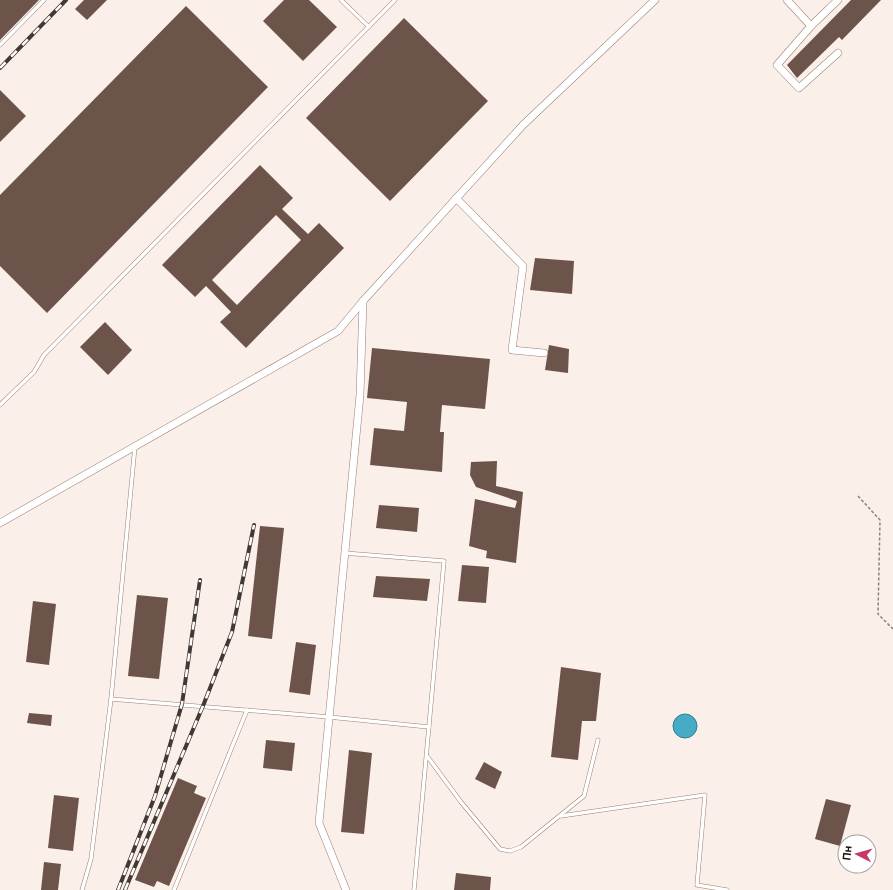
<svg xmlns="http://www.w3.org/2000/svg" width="893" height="890" font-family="Raleway,sans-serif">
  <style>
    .water { fill: #45abc6; stroke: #387c8e }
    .building { fill: #6d544a; fill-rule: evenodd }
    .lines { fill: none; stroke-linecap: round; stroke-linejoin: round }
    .service-casing { stroke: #998073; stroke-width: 4.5 }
    .minor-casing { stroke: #998073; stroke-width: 8 }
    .path { stroke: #8c817c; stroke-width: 1.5; stroke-dasharray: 3 2; stroke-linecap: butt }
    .service { stroke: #fff; stroke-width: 3.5 }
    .minor { stroke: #fff; stroke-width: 7 }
    .rail-casing { stroke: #433934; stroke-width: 4 }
    .rail { stroke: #fff; stroke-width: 2.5; stroke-dasharray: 8; stroke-linecap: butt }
  </style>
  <rect width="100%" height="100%" fill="#fbefea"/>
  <circle class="water" cx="685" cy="726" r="12"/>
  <g class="building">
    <polygon points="0,0 39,0 0,40"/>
    <polygon points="84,0 107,0 87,20 75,9"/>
    <polygon points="284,0 309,0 337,27 303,61 263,21"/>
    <polygon points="851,0 881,0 842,40 839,37 797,78 787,65"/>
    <polygon points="186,6 268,87 47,313 0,266 0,195"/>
    <polygon points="404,18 488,101 390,201 306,118"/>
    <polygon points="0,90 26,116 0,142"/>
    <path d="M260 165 293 198 282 209 308 234 319 223 344 248 246 348 220 322 231 312 206 286 195 297 162 265ZM276 215 301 240 237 305 212 280Z"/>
    <polygon points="535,258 574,261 572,294 530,290"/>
    <polygon points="105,322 132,350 108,375 80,347"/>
    <polygon points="549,345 569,349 568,373 545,370"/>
    <polygon points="372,348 490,359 485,409 442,405 440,432 444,432 442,472 370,465 374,428 404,431 407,402 367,398"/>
    <polygon points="497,461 496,486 523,492 516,563 486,558 487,551 469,546 475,499 515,508 517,501 476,487 470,475 471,462"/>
    <polygon points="379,505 419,508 417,532 376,528"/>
    <polygon points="260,526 284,528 272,639 248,636"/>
    <polygon points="462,565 489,567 486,603 458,601"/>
    <polygon points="376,576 430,579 427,601 373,597"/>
    <polygon points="137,595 168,598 159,679 128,676"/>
    <polygon points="33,601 56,604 49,665 26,662"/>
    <polygon points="296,642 316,645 310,695 289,692"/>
    <polygon points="561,667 601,673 596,721 582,721 578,760 551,757"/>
    <polygon points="29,713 52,715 51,726 27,723"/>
    <polygon points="266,740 295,743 292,771 263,768"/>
    <polygon points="349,750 372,753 364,834 341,832"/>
    <polygon points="484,762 502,772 495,789 475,779"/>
    <polygon points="178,778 197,786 194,793 206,798 169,886 157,881 154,887 135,880"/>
    <polygon points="54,795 79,798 73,851 48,848"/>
    <polygon points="826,799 851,805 840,846 815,839"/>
    <polygon points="44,862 61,864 58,890 41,890"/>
    <polygon points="456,873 491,877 490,890 454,890"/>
  </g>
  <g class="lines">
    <g class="service-casing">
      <g id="service">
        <polyline points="341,0 369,27"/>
        <polyline points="0,45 44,0"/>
        <polyline points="0,405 34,372 44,355 395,0"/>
        <polyline points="135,446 111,699 329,717 429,727"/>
        <polyline points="344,553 444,561 414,890"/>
        <polyline points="427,756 461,802 500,849 510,851 521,847 584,796 598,740"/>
        <polyline points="561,816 705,795 697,885 727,890"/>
        <polyline points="82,890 91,859 111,699"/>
        <polyline points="174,890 247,710"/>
      </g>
    </g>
    <g class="minor-casing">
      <g id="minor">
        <polyline points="787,0 811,26 777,65 799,88 838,53"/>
        <polyline points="811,26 838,0"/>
        <polyline points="456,198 523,266 512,350 544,353"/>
        <polyline points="0,523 338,331 363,301 523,125 655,0"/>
        <polyline points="346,890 319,823 360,395 363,301"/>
      </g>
    </g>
    <polyline class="path" points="858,496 880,520 878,614 893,629"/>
    <use href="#service" class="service"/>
    <use href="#minor" class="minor"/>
    <g class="rail-casing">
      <g id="rail">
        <polyline points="0,68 66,0"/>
        <polyline points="118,890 155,796 182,704 200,580"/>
        <polyline points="125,890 203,706 232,632 254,525"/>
      </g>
    </g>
    <use href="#rail" class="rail"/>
  </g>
  <g transform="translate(857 854) rotate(276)"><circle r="19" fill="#ffffff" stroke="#a39f9d"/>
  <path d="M0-3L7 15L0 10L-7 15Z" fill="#c63969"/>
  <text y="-6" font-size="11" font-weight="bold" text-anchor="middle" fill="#180e0a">Пн</text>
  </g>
</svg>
